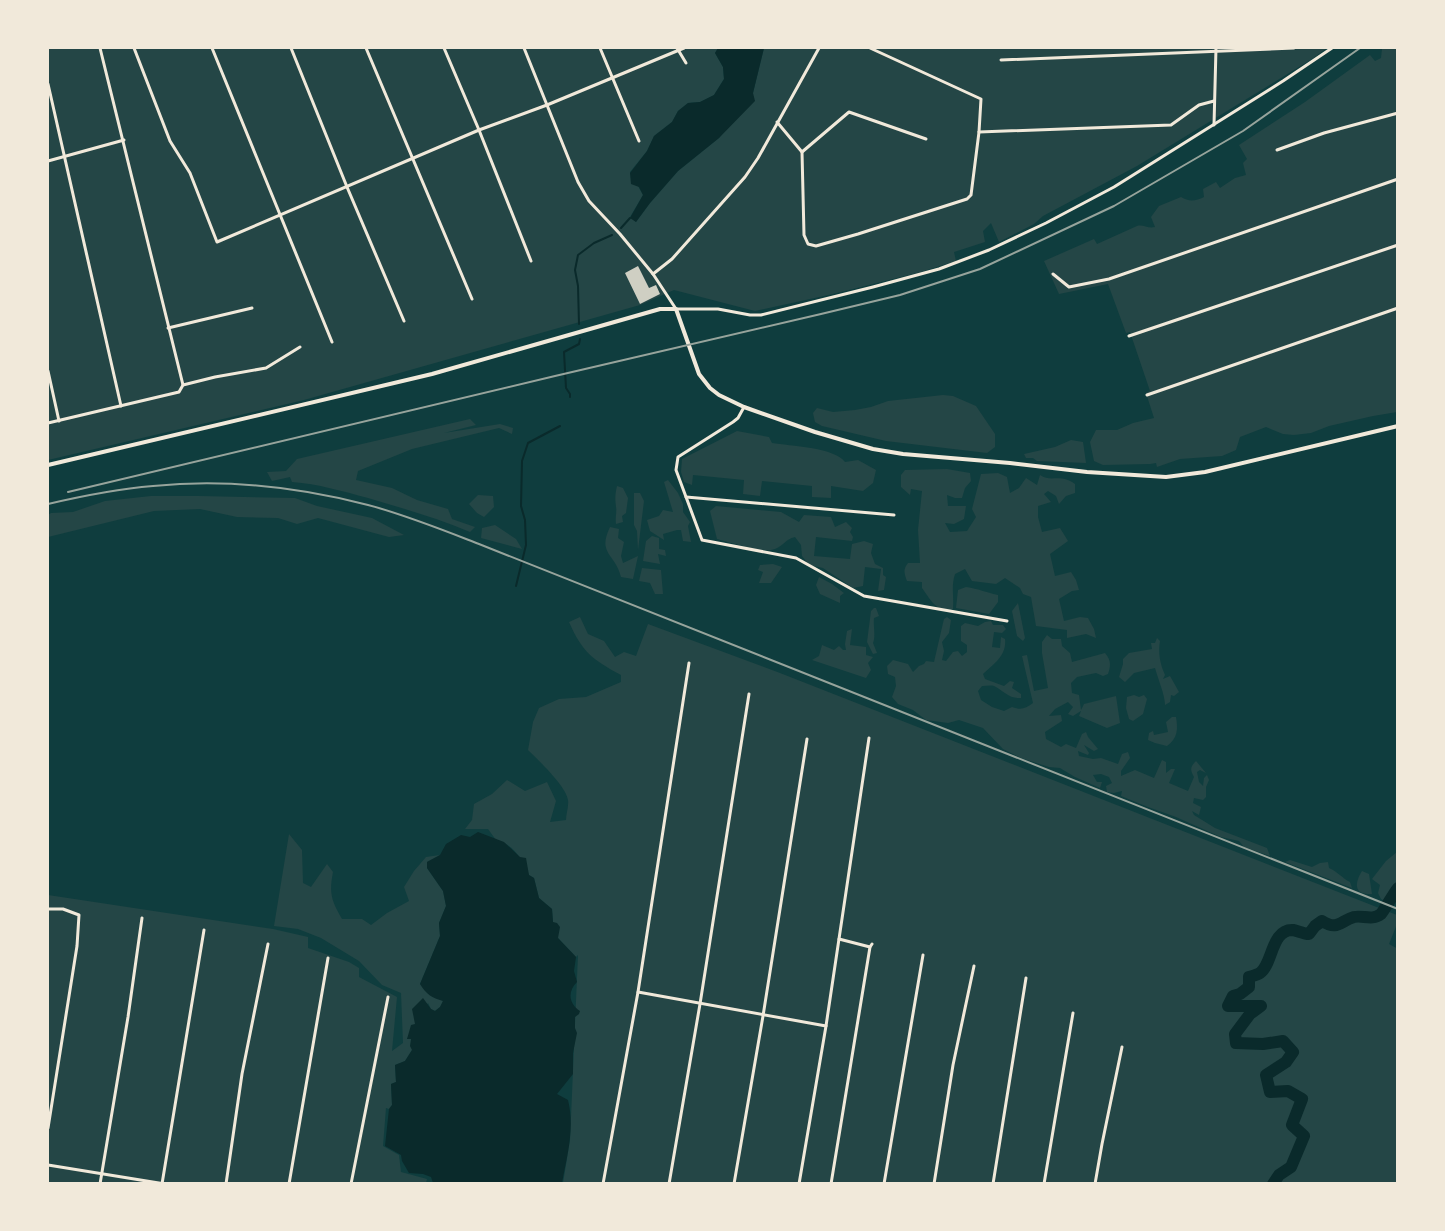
<svg xmlns="http://www.w3.org/2000/svg" width="1445" height="1231" font-family="Barlow,sans-serif">
  <style>
    .green { fill: #244646 }
    .water { fill: #0a2a2b }
    .lines { fill: none; stroke-linecap: round; stroke-linejoin: round }
    .stream { stroke: #0a2a2b; stroke-width: 2 }
    .river { stroke: #0a2a2b; stroke-width: 12 }
    .building { fill: #cfcfc3 }
    .minor { stroke: #f1e9da; stroke-width: 3 }
    .tertiary { stroke: #f1e9da; stroke-width: 4 }
    .rail { stroke: #97a49c; stroke-width: 2 }
  </style>
  <rect width="100%" height="100%" fill="#0f3d3e"/>
  <g class="green">
    <polygon points="48,48 718,48 715,53 723,67 724,79 714,95 700,102 688,103 678,111 672,122 654,136 647,151 630,172 643,195 630,217 636,222 650,203 678,171 719,138 753,93 764,48 1327,48 1312,59 1137,166 1043,216 1034,224 999,242 991,223 983,231 985,242 954,252 956,261 921,272 833,294 755,311 674,290 640,305 304,400 48,460"/>
    <path d="M1385 48H1397V412L1373 416 1329 426 1311 433 1294 435 1283 434 1266 427 1240 437 1236 450 1222 456 1180 459 1157 467 1156 463 1150 464 1103 465 1094 461 1090 442 1096 430H1117L1133 423 1154 418 1146 393 1150 391 1130 332 1126 333 1108 284 1059 294 1044 261 1094 239 1097 244 1137 226C1143 224 1148 229 1155 227L1151 217 1159 206 1181 197C1189 202 1196 201 1204 197L1203 189 1216 182 1220 188 1235 178 1246 175 1243 163 1247 159 1239 145 1305 102 1370 55 1375 61 1381 58 1382 49Z"/>
    <polygon points="943,395 953,396 976,406 995,434 995,447 987,453 886,441 822,426 815,422 813,413 817,408 833,412 855,410 871,407 888,401"/>
    <path d="M470 419 476 425 444 433 500 424 513 428 512 434 499 428 412 449 358 471 356 480 392 488 417 500 448 509 452 519 475 527 470 532C437 518 402 508 368 498 342 491 318 484 292 482L290 477 272 481 267 472 286 471 297 459Z"/>
    <path d="M737 431 769 437 772 443C790 446 834 447 845 462L858 460 876 470 873 483 863 491 831 486V498L812 497V486L762 481 760 496 743 494 744 480 693 475 692 485 684 482 681 472 682 459Z"/>
    <polygon points="1071,440 1083,442 1086,463 1037,461 1033,458 1026,458 1024,454 1055,447"/>
    <path d="M947 469 970 473 971 481 965 488 962 498H955L947 495 948 506H966L964 519 954 524 945 523 950 532 967 531 976 517 972 509 981 474 998 473 1007 477 1010 493 1019 488 1026 478 1037 485 1040 475C1051 483 1060 473 1075 484V493L1066 496 1059 504 1056 496 1048 491 1044 494 1051 502 1038 506V517L1042 532 1060 528 1068 541 1050 554 1055 576 1071 572 1076 580 1079 590 1072 591 1059 599 1064 621 1080 617 1088 618 1094 629 1096 638 1086 634 1067 638V630L1036 626 1031 597 1023 594 1020 588 1005 578 996 584 972 581 965 569 955 574C951 587 954 595 953 609 936 613 931 600 922 588V582L907 581C904 573 903 569 908 563H920L918 530 922 491 911 489 910 495 901 487V475L905 470Z"/>
    <polygon points="668,480 678,493 683,504 683,512 690,522 688,526 691,542 683,541 681,530 677,530 663,534 664,540 650,531 647,520 659,516 663,510 673,512 664,482"/>
    <path d="M617 486 623 488 628 498 626 513 622 516 623 522 616 524C615 517 617 513 616 507 615 498 615 495 617 486Z"/>
    <polygon points="634,493 640,493 644,501 638,550 637,531 634,525"/>
    <polygon points="478,495 493,496 494,507 484,517 477,513 469,504"/>
    <polygon points="151,496 199,496 295,498 317,506 372,518 404,535 389,537 318,518 297,524 278,518 237,517 200,509 154,511 48,537 48,515 51,513 73,512 105,501"/>
    <path d="M716 506 781 512 799 522 804 515 831 517 835 527 846 522 852 528 850 532 853 537 852 541 816 537 814 556 850 559 852 544 864 541 873 544 871 553 875 564 883 568V575L886 577 884 590 878 591 881 569 865 567 863 586 853 588 823 568 809 565 802 556 801 545 795 537C783 540 783 548 771 550 761 552 728 542 717 539L710 511Z"/>
    <polygon points="495,525 516,539 522,549 481,538 482,528"/>
    <path d="M610 527 619 529 618 538 624 542 621 556 623 563 638 556 633 579 621 577C615 553 597 554 610 527Z"/>
    <polygon points="652,536 659,538 659,549 665,550 666,556 658,554 660,564 643,561 646,541"/>
    <polygon points="773,564 782,567 771,583 759,583 763,572 758,570 760,565"/>
    <polygon points="642,568 661,570 663,594 655,594 650,583 639,581"/>
    <polygon points="819,577 832,584 844,593 840,596 840,603 820,594 816,585"/>
    <path d="M966 587C979 589 985 592 998 595V602L989 614 956 608 958 590Z"/>
    <polygon points="1018,603 1025,638 1023,641 1017,636 1012,611"/>
    <path d="M874 608H876L879 616 874 618C873 626 876 636 873 643L877 653 873 654 867 642 871 611Z"/>
    <path d="M580 617 588 634 604 641 615 657 624 652 636 656 648 624 780 673 1397 915V924L1389 944 1398 949 1397 1183H563L570 1140 578 955 576 957 558 938 553 922 552 909 539 898 534 878 529 875C522 860 514 844 496 840L488 829H465L472 820 474 804 492 794 507 780 525 791 547 782 556 801 550 822 566 820C566 814 569 806 568 800 566 786 538 760 528 750L533 722 539 708 559 699 586 697 621 682V675C593 660 582 652 569 622Z"/>
    <path d="M947 617 951 620 949 633 942 642 944 651 942 660 946 661 953 652 958 651 962 656 967 652V645L961 641V626L965 623 978 626 985 622 991 621 993 625H1003L1006 629 1002 633 994 632 992 647 1000 648 1001 637 1005 639C1007 655 994 664 983 674L985 679 1004 686 1010 681 1014 682 1012 688 1021 694V698C1009 699 1004 691 994 686 991 685 986 686 982 686L978 691 981 700 992 707 1004 711 1012 707C1021 710 1025 709 1033 703L1022 656 1027 655 1034 691 1048 688 1042 653V642L1047 635 1052 639H1061L1062 646 1070 653 1072 662 1105 653C1111 660 1111 665 1108 674L1103 676 1096 673 1077 677 1071 683 1072 693 1079 695 1081 710 1084 704 1116 696 1120 723 1107 728 1079 716 1081 711 1073 716 1068 714 1073 707 1068 702 1055 709 1049 716 1061 715 1062 721 1045 732 1046 739 1061 747 1066 744 1076 748 1082 734 1086 732 1088 737 1098 749 1094 751 1084 745 1089 753 1088 755 1078 751 1079 756 1093 759 1101 758 1118 764 1122 754 1128 752 1130 758 1121 771V776L1135 770 1154 778 1162 760 1166 762V773L1171 769H1175L1169 783 1188 791 1194 777C1190 770 1190 767 1196 761L1206 773 1200 770 1197 772 1199 782 1203 786 1204 778 1207 775 1209 780 1206 787V797L1203 800 1194 798 1193 803 1201 807 1199 815 1192 811 1194 815 1215 828 1267 848 1270 856 1244 847 1239 841 1221 837 1176 817 1148 807 1121 796 1122 791 1114 793 1107 792 1106 786 1112 783 1109 777 1101 774 1093 775 1097 782H1102L1100 788 1075 777 1060 768 1049 767 1021 758 1003 749 983 728 959 720 948 723 926 720 913 710 898 704 892 697 896 686 895 677 888 674 887 666 893 660 908 664 913 672 919 666 924 664 926 661 934 662 943 623 944 619Z"/>
    <polygon points="852,629 850,645 866,647 866,655 873,657 868,663 871,670 866,678 812,660 819,656 822,645 834,650 839,646 843,650 846,650 845,644 847,631"/>
    <path d="M1157 638 1160 641C1158 653 1160 664 1165 675L1163 679 1170 676 1179 692 1174 696 1171 695 1170 702 1165 705C1165 695 1158 679 1155 668L1134 673 1125 682 1119 677 1123 664V659L1129 653 1152 649 1151 643H1155Z"/>
    <polygon points="1134,695 1139,697 1144,695 1147,699 1143,714 1133,721 1129,719 1126,708 1127,697"/>
    <path d="M1172 717H1176C1178 729 1178 738 1167 746L1155 743 1148 740 1149 733 1153 731 1154 735 1168 732 1166 722Z"/>
    <path d="M289 834 302 850 303 883 311 887 327 864 333 872C329 893 331 900 342 919H362L371 925 387 913 409 901 404 887 414 871 426 857 440 855 427 862V868L443 891 446 906 439 923 440 936 420 984 443 1001 440 1007 435 1011 431 1009 428 1003 407 1039H412V1050L405 1061 395 1065 396 1082 391 1084 392 1105 389 1109 386 1108 383 1146 399 1155 401 1172 427 1179 426 1183H48V895L273 929 308 937V948L349 962 359 968V977L397 997 392 1051 403 1043 401 993 382 985 359 961 321 938 298 929 274 926Z"/>
    <polygon points="1397,852 1397,893 1388,894 1393,900 1388,903 1381,899 1378,893 1380,885 1372,879 1386,861"/>
    <path d="M1290 860 1312 867 1320 863 1328 862 1329 868C1338 872 1342 878 1350 882L1352 888 1285 862Z"/>
    <path d="M1362 871 1369 874 1372 894C1354 895 1354 884 1362 871Z"/>
  </g>
  <g class="water">
    <polygon points="718,48 764,48 753,93 755,101 719,138 678,171 650,203 636,222 630,218 643,195 639,187 631,184 630,173 647,151 654,136 672,122 678,111 688,103 700,102 714,95 724,79 723,67 715,53"/>
    <path d="M478 832 504 842 520 857 526 858 529 875 534 878 539 898 552 909 553 922 557 923 560 927 558 938 576 957 574 971 577 982C567 992 569 1004 580 1011L579 1014 575 1017V1028L577 1033 573 1053V1074L557 1094 568 1100C575 1128 567 1156 562 1183H433L431 1177 423 1174 409 1173 402 1161 401 1155 385 1146 389 1109 392 1105 391 1084 396 1082 395 1065 405 1061 412 1050 410 1046 411 1039H407L411 1025 415 1024 412 1009 423 998 431 1009 435 1011 440 1007 443 1001C432 998 426 994 420 984L440 936 439 923 446 906 443 891 427 868V862L440 855 446 844 461 835 470 837Z"/>
  </g>
  <g class="lines">
    <g class="stream">
      <polyline points="621,228 630,218"/>
      <polyline points="579,324 578,286 575,270 578,255 594,243 612,235"/>
      <polyline points="570,397 570,394 566,388 564,352 579,344 580,339"/>
      <polyline points="516,586 526,545 525,520 521,506 522,461 528,443 560,426"/>
    </g>
    <path class="river" d="M1273 1184 1279 1175 1291 1167 1304 1136 1292 1125 1302 1099 1288 1091 1270 1092 1266 1075 1286 1062 1293 1052 1283 1041 1263 1044 1236 1043 1235 1034 1250 1014 1261 1006H1228L1233 996 1240 994 1249 987V977C1252 976 1257 975 1260 973 1273 964 1271 929 1293 930 1298 931 1304 934 1309 934L1315 926 1322 921C1338 931 1340 921 1354 917 1363 915 1372 921 1381 914 1384 911 1393 894 1398 888"/>
  </g>
  <polygon class="building" points="638,266 649,288 656,285 660,294 640,304 625,273"/>
  <g class="lines">
    <g class="minor">
      <polyline points="100,48 183,385"/>
      <polyline points="134,48 170,141 190,173 217,242 479,130 547,105 684,48"/>
      <polyline points="212,48 332,342"/>
      <polyline points="291,48 347,187 404,321"/>
      <polyline points="366,48 472,299"/>
      <polyline points="444,48 479,130 531,261"/>
      <polyline points="524,48 578,182 589,201 620,234 653,274 676,309 718,309 750,315 761,315 873,287 939,269 989,250 1046,223 1114,187 1283,81 1332,48"/>
      <polyline points="600,48 639,141"/>
      <polyline points="677,48 686,63"/>
      <polyline points="1001,60 1294,48"/>
      <polyline points="48,84 121,406"/>
      <polyline points="777,122 802,152 849,112 926,139"/>
      <polyline points="1214,125 1216,48"/>
      <polyline points="979,132 1171,125 1199,105 1214,101"/>
      <polyline points="1277,150 1324,133 1398,113"/>
      <polyline points="802,152 804,235 808,244 816,246 858,234 967,199 971,195 979,132 981,99 870,48"/>
      <polyline points="48,161 124,140"/>
      <polyline points="653,274 672,259 745,177 758,158 819,48"/>
      <polyline points="1053,274 1069,287 1109,279 1398,179"/>
      <polyline points="168,328 252,308"/>
      <polyline points="1129,336 1398,245"/>
      <polyline points="48,371 59,421"/>
      <polyline points="1147,395 1398,308"/>
      <polyline points="744,407 738,418 733,422 678,457 676,470 702,540 796,558 864,596 1007,621"/>
      <polyline points="48,423 179,392 183,385 215,377 266,368 300,347"/>
      <polyline points="686,497 894,515"/>
      <polyline points="48,909 63,909 79,915 77,946 48,1128"/>
      <polyline points="839,939 870,947"/>
      <polyline points="638,992 826,1026"/>
      <polyline points="48,1165 165,1184"/>
      <polyline points="100,1184 128,1017 142,918"/>
      <polyline points="162,1184 204,930"/>
      <polyline points="226,1184 242,1074 268,944"/>
      <polyline points="289,1184 328,958"/>
      <polyline points="351,1184 388,997"/>
      <polyline points="603,1184 638,992 689,663"/>
      <polyline points="669,1184 700,1004 749,694"/>
      <polyline points="734,1184 763,1016 807,739"/>
      <polyline points="799,1184 826,1026 869,738"/>
      <polyline points="831,1184 870,947 872,944"/>
      <polyline points="884,1184 923,955"/>
      <polyline points="934,1184 953,1065 974,966"/>
      <polyline points="993,1184 1026,978"/>
      <polyline points="1044,1184 1073,1013"/>
      <polyline points="1095,1184 1102,1144 1122,1047"/>
    </g>
    <polyline class="tertiary" points="48,465 432,374 660,309 676,309 699,374 710,388 719,395 744,407 815,432 873,449 903,454 1010,463 1087,472 1166,477 1205,472 1398,426"/>
    <g class="rail">
      <polyline points="68,492 555,376 821,314 900,295 980,269 1114,206 1243,131 1360,48"/>
      <path d="M48 504C82 496 117 489 153 486 224 479 299 487 368 505 406 515 443 530 479 544L1398 909"/>
    </g>
  </g>
  <rect width="1445" height="1231" fill="none" stroke="#f1e9da" stroke-width="98"/>
</svg>
